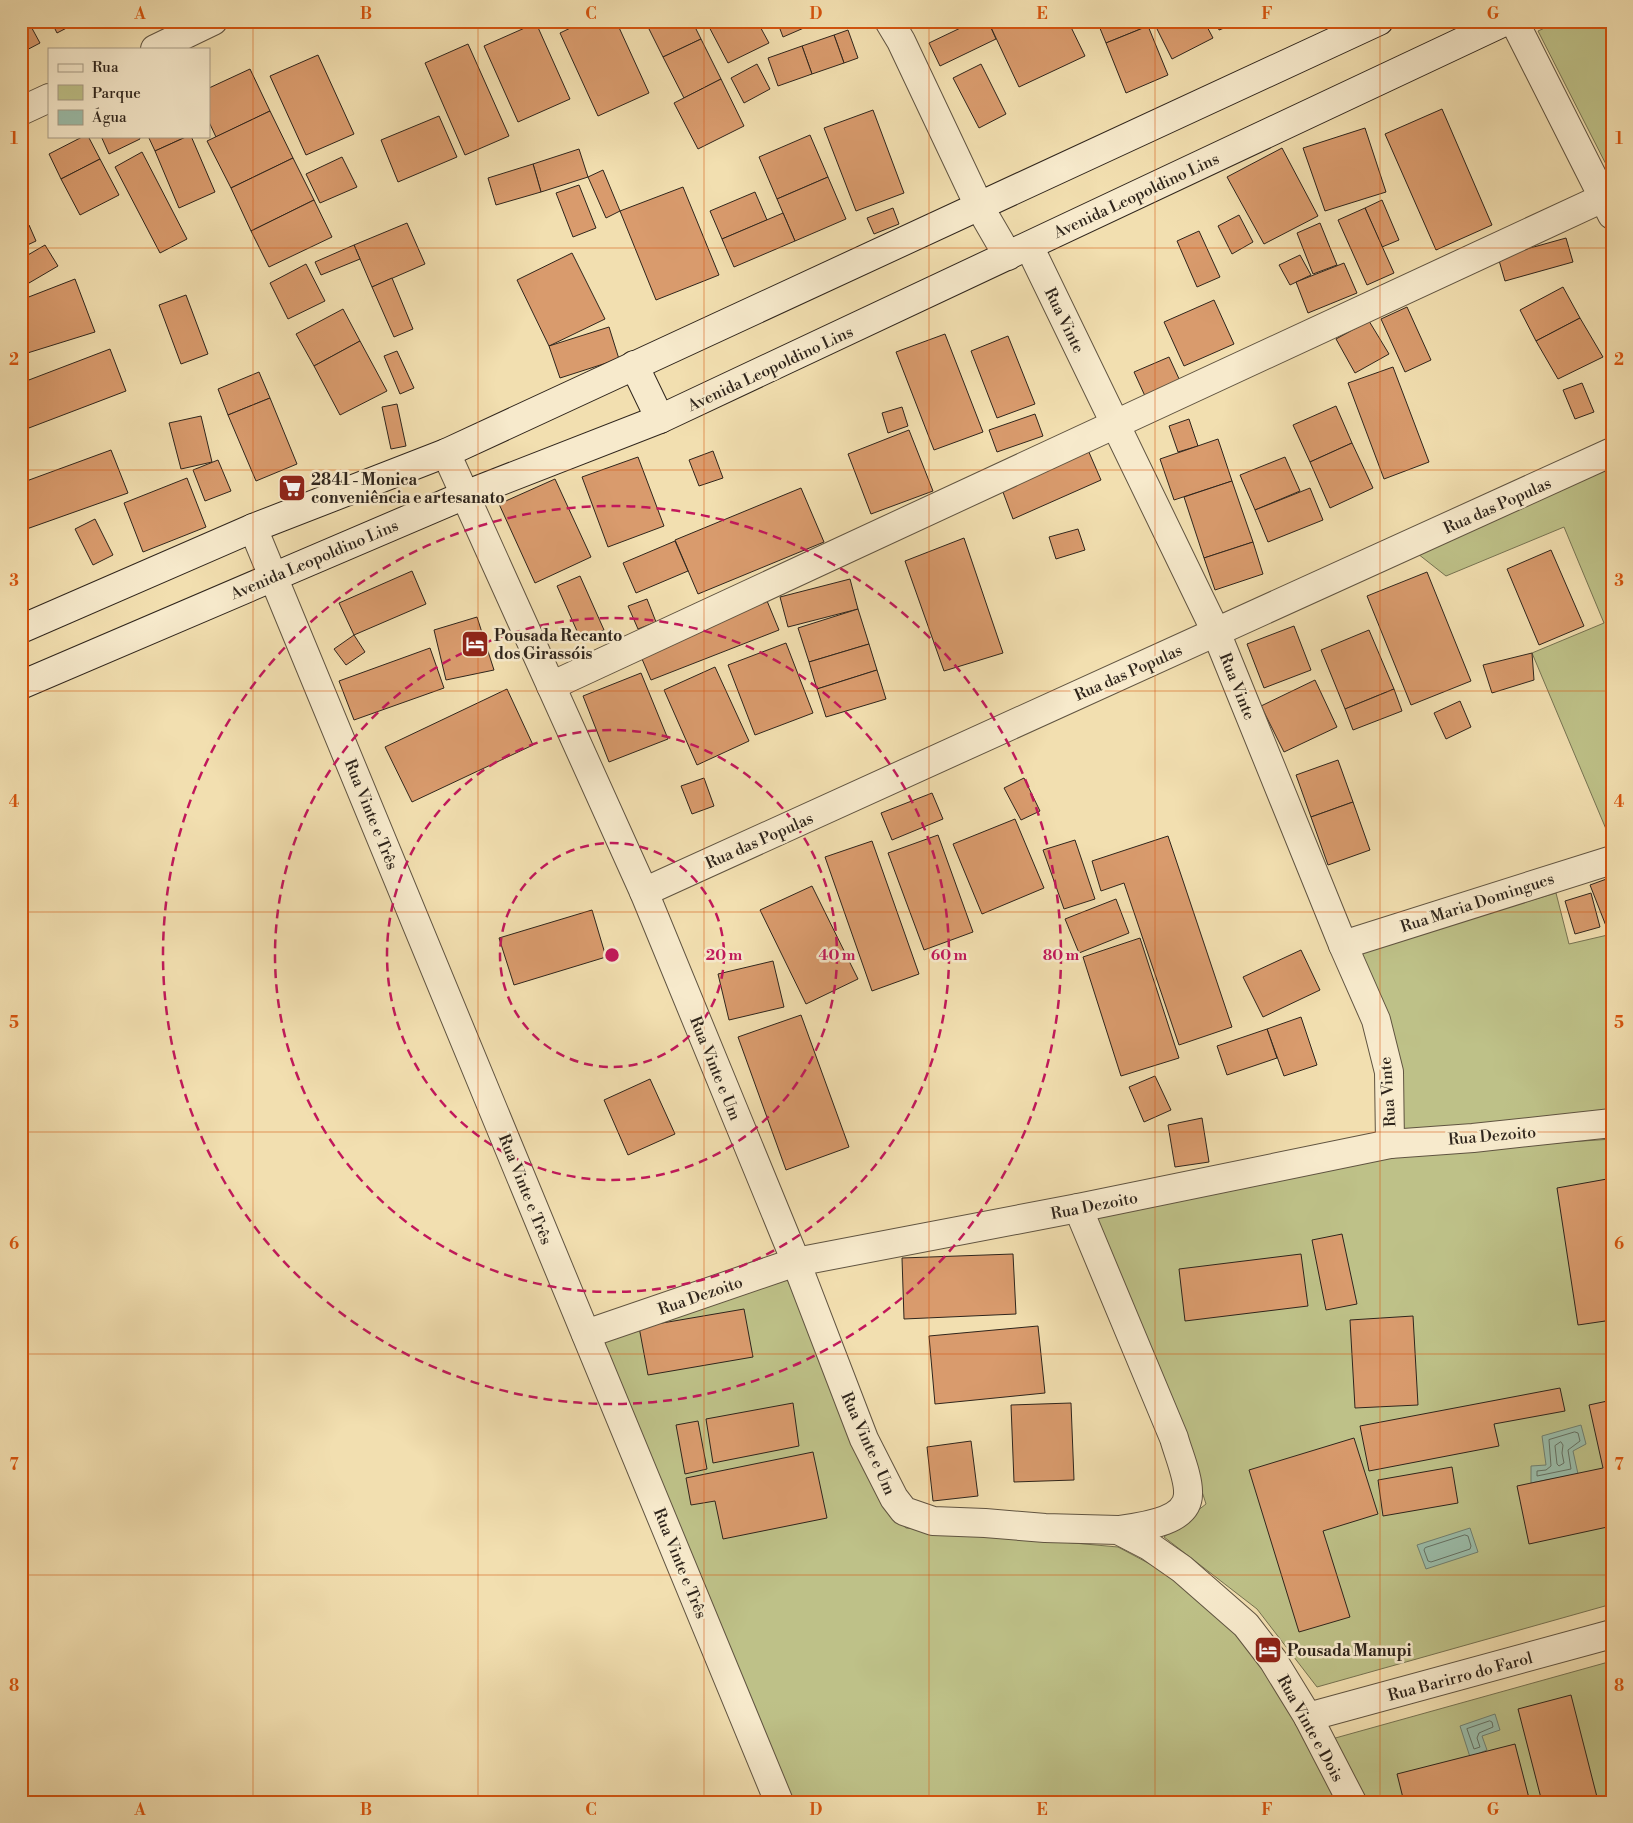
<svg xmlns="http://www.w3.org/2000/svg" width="1633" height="1823" font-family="'Libre Bodoni',serif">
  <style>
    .green { fill: #bec188; stroke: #767352 }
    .water { fill: #9bbdaa; stroke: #708071 }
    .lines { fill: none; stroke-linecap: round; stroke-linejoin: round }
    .shore { stroke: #657163; stroke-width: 1 }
    .building { fill: #d99b6d; stroke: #2f251c }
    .minor-casing { stroke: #605441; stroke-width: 30 }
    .secondary-casing { stroke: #2f251c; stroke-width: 30 }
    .minor { stroke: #f7eacc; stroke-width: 28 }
    .secondary { stroke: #f7eacc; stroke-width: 28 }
    .grid { fill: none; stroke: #d6540e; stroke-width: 1; stroke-opacity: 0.55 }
    .ring { fill: none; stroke: #c2185b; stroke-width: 2.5; stroke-dasharray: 9 6 }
    .labels { text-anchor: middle; stroke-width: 5; stroke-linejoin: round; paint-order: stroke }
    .street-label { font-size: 16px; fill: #2f251c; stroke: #f7eacc }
    .poi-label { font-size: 16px; font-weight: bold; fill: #2f251c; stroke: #f7eacc; text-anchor: start }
    .centre { fill: #c2185b; stroke: #f7eacc; stroke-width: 2.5 }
    .ring-label { font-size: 15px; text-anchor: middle; font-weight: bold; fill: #c2185b; stroke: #f7eacc; stroke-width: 5; stroke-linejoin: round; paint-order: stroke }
    .neatline { fill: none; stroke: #d6540e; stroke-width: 2 }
    .grid-label { font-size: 16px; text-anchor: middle; font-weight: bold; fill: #d6540e }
  </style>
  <rect width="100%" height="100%" fill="#f2dfb0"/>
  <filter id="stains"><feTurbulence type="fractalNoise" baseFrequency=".004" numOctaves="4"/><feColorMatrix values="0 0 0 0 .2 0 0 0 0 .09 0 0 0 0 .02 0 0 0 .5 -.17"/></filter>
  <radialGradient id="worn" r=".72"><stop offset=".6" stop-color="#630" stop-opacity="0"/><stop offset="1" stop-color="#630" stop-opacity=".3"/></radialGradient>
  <g class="green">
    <polygon points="1560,21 1612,21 1612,176 1538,31"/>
    <polygon points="1612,468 1612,826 1606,829 1532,653 1604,623 1564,527 1446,576 1413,550"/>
    <polygon points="1556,893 1569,944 1612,934 1612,1112 1399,1133 1355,953"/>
    <polygon points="1612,1139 1612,1604 1317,1687 1257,1609 1164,1537 1206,1504 1198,1479 1095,1218 1395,1154"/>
    <polygon points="787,1279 884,1508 906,1528 1118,1547 1180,1580 1243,1636 1298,1724 1339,1802 792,1802 601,1343"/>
    <polygon points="1612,1661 1612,1802 1356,1802 1321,1742"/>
  </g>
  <g class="water">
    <polygon points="1581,1425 1586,1444 1573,1451 1578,1474 1531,1483 1531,1466 1546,1465 1542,1436"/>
    <polygon points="1470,1528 1478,1552 1426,1569 1417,1545"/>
    <polygon points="1495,1714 1500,1730 1482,1736 1487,1750 1470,1757 1460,1726"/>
  </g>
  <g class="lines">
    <g class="shore">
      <polygon points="1575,1432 1578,1433 1580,1441 1568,1450 1571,1469 1537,1476 1537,1471 1546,1470 1551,1466 1549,1440"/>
      <polygon points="1561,1442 1563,1445 1562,1453 1564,1463 1559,1466 1557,1464 1555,1446"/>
      <polygon points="1465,1535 1468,1536 1471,1546 1470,1549 1431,1562 1428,1561 1424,1550 1425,1548"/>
      <polygon points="1490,1721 1492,1722 1493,1727 1479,1733 1477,1738 1480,1747 1474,1749 1467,1729"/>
    </g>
  </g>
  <g class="building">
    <polygon points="21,21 28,21 40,43 21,53"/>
    <polygon points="51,21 80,21 57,33"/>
    <polygon points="585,21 616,21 649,93 598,116 560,33"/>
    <polygon points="645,21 692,21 701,39 663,57"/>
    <polygon points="710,21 757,21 769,43 728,63 707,23"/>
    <polygon points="777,21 820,21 783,37"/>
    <polygon points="975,21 988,21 996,39 940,66 929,43"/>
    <polygon points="988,21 1068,21 1085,56 1019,87"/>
    <polygon points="1097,21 1146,21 1148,26 1106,43"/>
    <polygon points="1153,21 1204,21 1213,38 1172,59"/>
    <polygon points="1216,21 1242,21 1219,30"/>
    <polygon points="536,23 570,99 518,122 484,46"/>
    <polygon points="1148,26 1168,75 1126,93 1106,43"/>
    <polygon points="848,30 858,58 844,63 834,35"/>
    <polygon points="834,35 844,63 812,74 802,46"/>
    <polygon points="701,39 721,79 684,98 663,57"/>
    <polygon points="468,44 509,136 465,155 425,63"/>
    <polygon points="802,46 812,74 778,86 768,58"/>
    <polygon points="318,55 354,134 306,155 270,76"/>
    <polygon points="757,64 770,89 744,103 731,78"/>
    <polygon points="981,64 1006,114 979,128 953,78"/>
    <polygon points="250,69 270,111 216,137 209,122 209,88"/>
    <polygon points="721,79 744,126 698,149 674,103"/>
    <polygon points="1442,109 1492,225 1436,250 1385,134"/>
    <polygon points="873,110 904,193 856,211 824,128"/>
    <polygon points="270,111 293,158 231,188 207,141"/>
    <polygon points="439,116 457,157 398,182 381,140"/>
    <polygon points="1365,128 1386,192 1325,211 1303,148"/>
    <polygon points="810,135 828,177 777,199 759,157"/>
    <polygon points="84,136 88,136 100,159 61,179 49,154"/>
    <polygon points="101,136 139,136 140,139 109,154"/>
    <polygon points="148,136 188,136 155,151"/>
    <polygon points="188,136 191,136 215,192 179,208 155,151"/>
    <polygon points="1282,148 1318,216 1264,244 1227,177"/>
    <polygon points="579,149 588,177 541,192 533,164"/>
    <polygon points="142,152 187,239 160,253 115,167"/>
    <polygon points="342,157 357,187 320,203 306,174"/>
    <polygon points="293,158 314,200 251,231 231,188"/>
    <polygon points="100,159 119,195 80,215 61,179"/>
    <polygon points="533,164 541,192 496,205 488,178"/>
    <polygon points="603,170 620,211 606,218 588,177"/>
    <polygon points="828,177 846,219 795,241 777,199"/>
    <polygon points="579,185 596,228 573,237 556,193"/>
    <polygon points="683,187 719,275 656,300 620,211"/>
    <polygon points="755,192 767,220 722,239 710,211"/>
    <polygon points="314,200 332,237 269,267 251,231"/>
    <polygon points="1382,200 1399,240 1382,247 1365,208"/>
    <polygon points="893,208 899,224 874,234 867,218"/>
    <polygon points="1365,208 1394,273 1367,285 1338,220"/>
    <polygon points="783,213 795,241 734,267 722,239"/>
    <polygon points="1239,215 1253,242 1232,254 1218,226"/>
    <polygon points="407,223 425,264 372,287 354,245"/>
    <polygon points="1320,223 1337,265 1313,274 1297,233"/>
    <polygon points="29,225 36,241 21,248 21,228"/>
    <polygon points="1199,231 1220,277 1197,287 1177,241"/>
    <polygon points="1566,238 1573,262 1505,281 1498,257"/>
    <polygon points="45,245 58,266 29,283 21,270 21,259"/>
    <polygon points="354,245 360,259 321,275 315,262"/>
    <polygon points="572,253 605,319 549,346 517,280"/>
    <polygon points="1300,255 1311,275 1290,285 1279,265"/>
    <polygon points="1344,263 1357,293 1308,313 1296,282"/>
    <polygon points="306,264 325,301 288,319 270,283"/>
    <polygon points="392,278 413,329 394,337 372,287"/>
    <polygon points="75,279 95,332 21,355 21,300"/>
    <polygon points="1563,287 1580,318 1536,341 1520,310"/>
    <polygon points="186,295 208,354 181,364 159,305"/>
    <polygon points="1214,300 1234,344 1184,366 1164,322"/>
    <polygon points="1407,307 1431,360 1405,372 1381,319"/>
    <polygon points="343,309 360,341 314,366 296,334"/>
    <polygon points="1580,318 1603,357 1558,379 1536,341"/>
    <polygon points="1369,321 1389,354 1355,373 1336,339"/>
    <polygon points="609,327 619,359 560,378 549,346"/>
    <polygon points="945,334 983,432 934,450 896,352"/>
    <polygon points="1008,336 1035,404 997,418 971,351"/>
    <polygon points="360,341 387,391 340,415 314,366"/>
    <polygon points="110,349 126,391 21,431 21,383"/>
    <polygon points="397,351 414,388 400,394 384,356"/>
    <polygon points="1169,357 1180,381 1145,396 1134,372"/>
    <polygon points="1393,367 1429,462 1384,479 1348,383"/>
    <polygon points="259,372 270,398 228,415 218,389"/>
    <polygon points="1582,383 1594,412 1575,419 1563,390"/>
    <polygon points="270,398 297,464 256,481 228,415"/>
    <polygon points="397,404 406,446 391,449 382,407"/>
    <polygon points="1336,406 1352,443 1310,462 1293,425"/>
    <polygon points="902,407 908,426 888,433 882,413"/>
    <polygon points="1035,414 1043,436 997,452 989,430"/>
    <polygon points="201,416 212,462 181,469 169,423"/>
    <polygon points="1189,419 1198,446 1178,452 1169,426"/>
    <polygon points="909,430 933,491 871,514 848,454"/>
    <polygon points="1218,439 1232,481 1174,500 1160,459"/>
    <polygon points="1352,443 1373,488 1330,508 1310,462"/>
    <polygon points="111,450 128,493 21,531 21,483"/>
    <polygon points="1088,450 1101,480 1013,519 1000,484"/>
    <polygon points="713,451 723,478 699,486 689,460"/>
    <polygon points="638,457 664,526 608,547 582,477"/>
    <polygon points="1285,457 1300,491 1255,510 1240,475"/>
    <polygon points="218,460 231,491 205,501 193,470"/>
    <polygon points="187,478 206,527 143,552 124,503"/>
    <polygon points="555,479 591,557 535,583 499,504"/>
    <polygon points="1232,481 1253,542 1204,558 1184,497"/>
    <polygon points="801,488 824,542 698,594 675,540"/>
    <polygon points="1310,488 1323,520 1268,542 1255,510"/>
    <polygon points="95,519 113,555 93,565 75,529"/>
    <polygon points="1078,529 1085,550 1056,559 1049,537"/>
    <polygon points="964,538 1003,653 944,671 905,561"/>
    <polygon points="675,541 688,571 636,593 623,563"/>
    <polygon points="1253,542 1263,574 1215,590 1204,558"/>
    <polygon points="1551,550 1584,626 1539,645 1507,569"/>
    <polygon points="412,571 426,604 354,635 339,603"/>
    <polygon points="1427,572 1471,681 1411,705 1367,596"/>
    <polygon points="580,576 604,630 581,640 557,586"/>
    <polygon points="850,579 858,609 788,627 780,597"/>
    <polygon points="765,596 779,630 651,680 639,652"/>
    <polygon points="647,599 656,622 638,629 628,606"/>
    <polygon points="858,609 869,644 809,662 798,628"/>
    <polygon points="477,617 494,670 446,680 434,630"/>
    <polygon points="1294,626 1311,670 1264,688 1247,644"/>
    <polygon points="1369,630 1394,689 1345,709 1321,650"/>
    <polygon points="354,635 365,652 346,665 334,649"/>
    <polygon points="786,643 813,713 755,735 728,665"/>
    <polygon points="869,644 877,670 817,689 809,662"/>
    <polygon points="430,648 444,688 354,720 339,681"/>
    <polygon points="1532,653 1534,680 1492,693 1483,665"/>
    <polygon points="715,667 749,741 697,765 664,690"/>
    <polygon points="877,670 886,699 826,717 817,689"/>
    <polygon points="641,673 668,739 609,762 583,696"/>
    <polygon points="1315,680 1337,727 1284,752 1261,706"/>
    <polygon points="507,689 533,745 412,802 385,747"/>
    <polygon points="1394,689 1402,711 1353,730 1345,709"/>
    <polygon points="1460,701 1471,727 1446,739 1434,713"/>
    <polygon points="1338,760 1353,802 1311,817 1296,775"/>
    <polygon points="704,778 714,806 692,814 681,786"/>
    <polygon points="1024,778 1040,811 1021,820 1004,788"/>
    <polygon points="932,793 943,819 892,840 881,813"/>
    <polygon points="1353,802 1370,850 1328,865 1311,817"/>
    <polygon points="1015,819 1044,888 982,914 953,844"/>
    <polygon points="938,835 973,932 924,950 888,853"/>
    <polygon points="1168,836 1232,1027 1179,1045 1124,883 1101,891 1092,861"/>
    <polygon points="1075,840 1095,899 1064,909 1043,850"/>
    <polygon points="872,841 919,974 872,991 825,857"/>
    <polygon points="1612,877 1612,930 1608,931 1590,885"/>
    <polygon points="812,886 858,979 806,1004 760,910"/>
    <polygon points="1591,893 1600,927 1575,934 1565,901"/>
    <polygon points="1116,899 1129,933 1079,953 1065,919"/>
    <polygon points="592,910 606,957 514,985 499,938"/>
    <polygon points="1140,938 1179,1058 1121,1076 1083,957"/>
    <polygon points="1301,950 1320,990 1263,1017 1243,977"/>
    <polygon points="773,961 784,1007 729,1020 718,974"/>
    <polygon points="801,1015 849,1147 786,1170 738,1037"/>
    <polygon points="1301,1017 1317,1065 1284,1076 1267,1029"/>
    <polygon points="1267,1029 1277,1058 1227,1075 1217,1046"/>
    <polygon points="1155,1076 1171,1110 1144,1122 1129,1087"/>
    <polygon points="650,1079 675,1134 628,1155 604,1100"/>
    <polygon points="1202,1118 1209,1162 1175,1167 1168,1125"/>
    <polygon points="1607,1179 1612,1179 1612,1320 1578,1325 1557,1188"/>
    <polygon points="1342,1234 1357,1304 1326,1310 1312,1240"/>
    <polygon points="1013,1254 1016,1314 904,1319 902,1258"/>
    <polygon points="1301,1254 1308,1306 1185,1321 1179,1269"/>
    <polygon points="744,1309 753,1357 648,1375 639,1327"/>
    <polygon points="1413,1316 1418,1405 1355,1408 1350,1320"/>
    <polygon points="1038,1326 1045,1393 935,1404 929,1336"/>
    <polygon points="1560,1388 1565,1411 1494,1424 1499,1446 1369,1471 1360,1426"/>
    <polygon points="1612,1400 1612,1526 1529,1544 1517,1486 1603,1468 1589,1405"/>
    <polygon points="793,1403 799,1446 713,1463 706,1419"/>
    <polygon points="1071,1403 1074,1480 1014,1482 1011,1405"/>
    <polygon points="698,1421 707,1469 685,1474 676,1425"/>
    <polygon points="1354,1438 1378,1514 1323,1531 1350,1617 1299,1632 1249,1470"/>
    <polygon points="971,1441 978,1496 933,1501 927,1447"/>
    <polygon points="813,1452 827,1518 723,1539 715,1501 691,1505 686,1478"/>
    <polygon points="1452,1467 1458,1503 1383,1516 1378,1480"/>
    <polygon points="1571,1695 1597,1797 1579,1802 1542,1802 1518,1709"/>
    <polygon points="1515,1744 1530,1802 1404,1802 1397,1774"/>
    <polygon points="1612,1794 1612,1802 1598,1802 1597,1799"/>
  </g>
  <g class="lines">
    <g class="minor-casing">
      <g id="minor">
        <polyline points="889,21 901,41 979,206 1008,256"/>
        <polyline points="1514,21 1612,215"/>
        <polyline points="155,49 213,21"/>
        <polyline points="21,111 49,98"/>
        <polyline points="1029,246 1216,632 1343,945 1376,1020 1389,1072 1390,1144"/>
        <polyline points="446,453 644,892 796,1262 864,1439 894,1498 904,1511 933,1521 985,1523 1045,1528 1118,1530 1149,1546 1182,1569 1246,1625 1273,1660 1308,1717 1352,1802"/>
        <polyline points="253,528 779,1802"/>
        <polyline points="551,686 1603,198"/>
        <polyline points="644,892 1612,452"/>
        <polyline points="1343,945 1612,860"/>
        <path d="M1078 1208 1174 1438C1178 1453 1189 1478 1188 1494 1188 1523 1139 1527 1118 1530"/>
        <polyline points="586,1334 796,1262 1078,1208 1390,1144 1473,1138 1612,1123"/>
        <polyline points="1308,1717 1612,1634"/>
      </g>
    </g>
    <g class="secondary-casing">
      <g id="secondary">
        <polyline points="634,365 660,419"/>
        <polyline points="21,629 253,528 446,453 1379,21"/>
        <polyline points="21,685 465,495 660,419 1506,21"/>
      </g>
    </g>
    <use href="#minor" class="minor"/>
    <use href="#secondary" class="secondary"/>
  </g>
  <path class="grid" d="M253 21V1802M478 21V1802M704 21V1802M929 21V1802M1155 21V1802M1380 21V1802M21 248H1612M21 470H1612M21 691H1612M21 912H1612M21 1132H1612M21 1354H1612M21 1575H1612"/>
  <g class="ring">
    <circle cx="612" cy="955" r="112"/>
    <circle cx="612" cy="955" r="225"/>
    <circle cx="612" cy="955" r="337"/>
    <circle cx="612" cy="955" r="449"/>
  </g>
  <defs>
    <g id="supermarket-square" transform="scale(1.4375)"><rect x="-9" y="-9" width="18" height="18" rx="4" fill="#8f2418" stroke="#f7eacc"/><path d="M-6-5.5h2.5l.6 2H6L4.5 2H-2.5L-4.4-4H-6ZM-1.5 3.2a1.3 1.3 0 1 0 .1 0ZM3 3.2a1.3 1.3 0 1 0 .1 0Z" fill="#fff"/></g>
    <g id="hotel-square" transform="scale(1.4375)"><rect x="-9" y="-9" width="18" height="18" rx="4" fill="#8f2418" stroke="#f7eacc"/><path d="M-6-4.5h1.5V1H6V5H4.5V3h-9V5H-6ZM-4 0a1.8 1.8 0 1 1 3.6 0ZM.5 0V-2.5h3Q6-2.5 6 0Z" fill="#fff"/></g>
  </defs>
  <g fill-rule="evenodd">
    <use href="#supermarket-square" x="292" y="488"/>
    <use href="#hotel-square" x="475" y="644"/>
    <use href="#hotel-square" x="1268" y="1650"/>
  </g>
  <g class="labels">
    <g class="street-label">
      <text transform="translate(1136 195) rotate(-25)" y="6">Avenida Leopoldino Lins</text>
      <text transform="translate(1065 320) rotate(64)" y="6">Rua Vinte</text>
      <text transform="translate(770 368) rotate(-25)" y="6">Avenida Leopoldino Lins</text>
      <text transform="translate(1497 505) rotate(-24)" y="6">Rua das Populas</text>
      <text transform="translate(314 559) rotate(-23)" y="6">Avenida Leopoldino Lins</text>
      <text transform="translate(1128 672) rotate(-24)" y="6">Rua das Populas</text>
      <text transform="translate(1238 686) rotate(68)" y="6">Rua Vinte</text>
      <text transform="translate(372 814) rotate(68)" y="6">Rua Vinte e Três</text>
      <text transform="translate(759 840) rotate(-24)" y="6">Rua das Populas</text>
      <text transform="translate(1477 902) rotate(-18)" y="6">Rua Maria Domingues</text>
      <text transform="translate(716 1068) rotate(68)" y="6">Rua Vinte e Um</text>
      <text transform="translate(1387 1092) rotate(-94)" y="6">Rua Vinte</text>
      <text transform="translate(1492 1135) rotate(-5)" y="6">Rua Dezoito</text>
      <text transform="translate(526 1189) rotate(68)" y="6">Rua Vinte e Três</text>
      <text transform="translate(1094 1205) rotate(-11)" y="6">Rua Dezoito</text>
      <text transform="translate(700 1295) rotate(-19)" y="6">Rua Dezoito</text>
      <text transform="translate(869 1443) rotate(66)" y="6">Rua Vinte e Um</text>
      <text transform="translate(681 1563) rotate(68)" y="6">Rua Vinte e Três</text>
      <text transform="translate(1460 1676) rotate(-15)" y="6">Rua Barirro do Farol</text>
      <text transform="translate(1311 1728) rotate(61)" y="6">Rua Vinte e Dois</text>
    </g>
    <g class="poi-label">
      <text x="311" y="485">2841 - Monica<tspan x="311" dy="18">conveniência e artesanato</tspan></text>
      <text x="494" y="641">Pousada Recanto<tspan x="494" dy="18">dos Girassóis</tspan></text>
      <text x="1287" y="1656">Pousada Manupi</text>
    </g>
  </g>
  <circle cx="612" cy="955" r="8" class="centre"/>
  <g class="ring-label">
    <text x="724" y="960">20 m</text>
    <text x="837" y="960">40 m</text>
    <text x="949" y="960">60 m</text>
    <text x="1061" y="960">80 m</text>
  </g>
  <rect width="1633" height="1823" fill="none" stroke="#f2dfb0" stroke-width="55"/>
  <rect x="48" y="48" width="162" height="90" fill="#f7eacc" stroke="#a79b86"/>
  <rect x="58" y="64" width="25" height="8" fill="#f7eacc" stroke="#a79b86"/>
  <text x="92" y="72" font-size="15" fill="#2f251c">Rua</text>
  <rect x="58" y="85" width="25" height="15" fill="#bec188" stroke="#a79b86"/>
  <text x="92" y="98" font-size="15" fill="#2f251c">Parque</text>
  <rect x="58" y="110" width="25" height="15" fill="#9bbdaa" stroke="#a79b86"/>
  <text x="92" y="122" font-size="15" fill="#2f251c">Água</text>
  <rect x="28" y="28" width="1578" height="1768" class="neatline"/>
  <g class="grid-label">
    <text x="140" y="19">A</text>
    <text x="366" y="19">B</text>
    <text x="591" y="19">C</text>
    <text x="816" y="19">D</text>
    <text x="1042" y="19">E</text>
    <text x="1267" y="19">F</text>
    <text x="1493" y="19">G</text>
    <text x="14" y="144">1</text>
    <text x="1619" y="144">1</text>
    <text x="14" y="365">2</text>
    <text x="1619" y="365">2</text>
    <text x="14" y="586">3</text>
    <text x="1619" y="586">3</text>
    <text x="14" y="807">4</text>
    <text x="1619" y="807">4</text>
    <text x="14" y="1028">5</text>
    <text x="1619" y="1028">5</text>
    <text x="14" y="1249">6</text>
    <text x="1619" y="1249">6</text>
    <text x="14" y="1470">7</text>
    <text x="1619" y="1470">7</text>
    <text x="14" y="1691">8</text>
    <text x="1619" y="1691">8</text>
    <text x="140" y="1815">A</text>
    <text x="366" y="1815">B</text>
    <text x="591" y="1815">C</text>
    <text x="816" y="1815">D</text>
    <text x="1042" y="1815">E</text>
    <text x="1267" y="1815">F</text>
    <text x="1493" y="1815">G</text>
  </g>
  <rect width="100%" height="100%" filter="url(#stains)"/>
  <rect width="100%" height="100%" fill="url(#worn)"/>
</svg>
